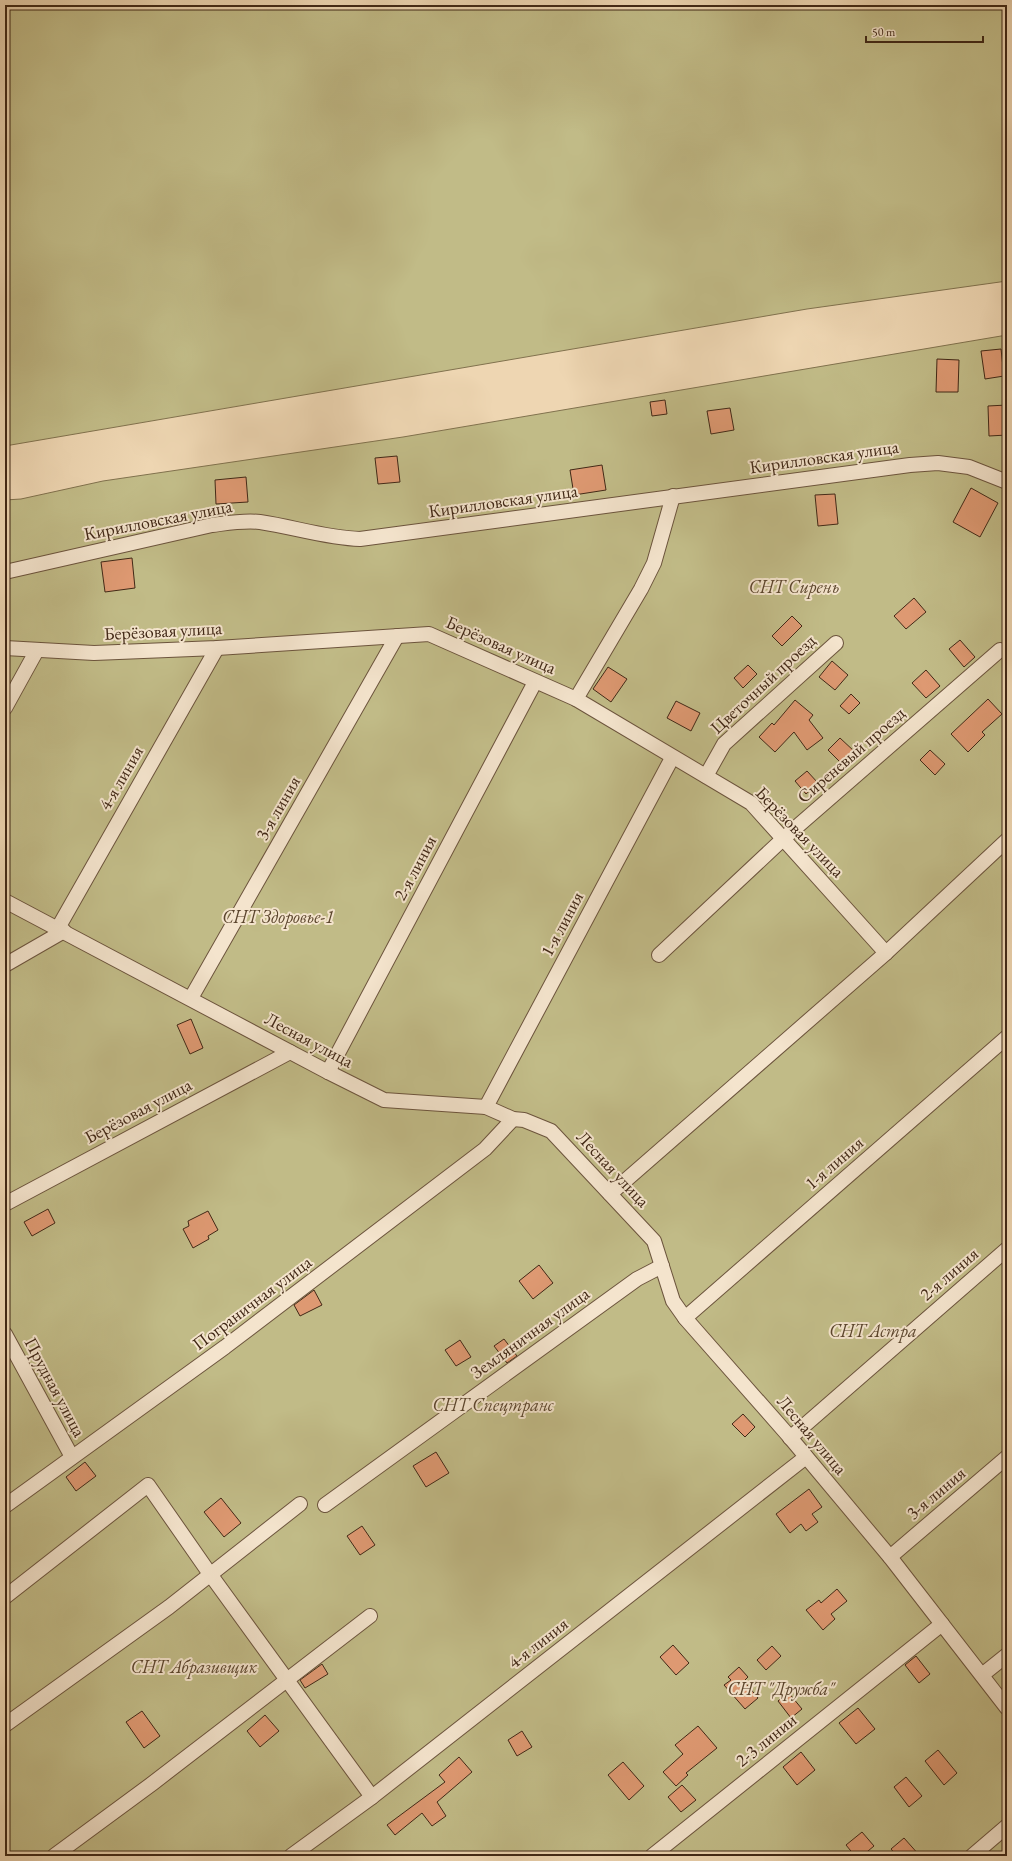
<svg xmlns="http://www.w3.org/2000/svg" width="1012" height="1861" font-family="'EB Garamond',serif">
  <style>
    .green { fill: #c1bb87; stroke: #81724e }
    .building { fill: #de9972; stroke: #412816 }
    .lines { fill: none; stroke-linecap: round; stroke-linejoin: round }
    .street-casing { stroke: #6c543d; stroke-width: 16 }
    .street { stroke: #f4e4cd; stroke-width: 14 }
    .labels { text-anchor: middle; stroke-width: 4; stroke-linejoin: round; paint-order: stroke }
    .street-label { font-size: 18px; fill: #412816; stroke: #f4e4cd }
    .park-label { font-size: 18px; font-style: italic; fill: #5b452d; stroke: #f4e4cd }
  </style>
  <rect width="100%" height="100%" fill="#eed6b2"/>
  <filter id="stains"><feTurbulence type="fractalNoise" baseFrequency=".005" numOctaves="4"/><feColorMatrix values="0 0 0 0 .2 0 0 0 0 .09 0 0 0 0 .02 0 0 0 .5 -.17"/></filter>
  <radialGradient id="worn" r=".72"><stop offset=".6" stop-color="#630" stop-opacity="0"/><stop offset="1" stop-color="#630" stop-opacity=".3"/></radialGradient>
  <g class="green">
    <polygon points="5,5 1007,5 1007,281 807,309 5,446"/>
    <polygon points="1007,335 1007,1850 999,1856 5,1856 5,500 21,499 103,481 403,437"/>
  </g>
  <g class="building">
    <polygon points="1001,349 1004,376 985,379 981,351"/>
    <polygon points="937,359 959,360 958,392 936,392"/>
    <polygon points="665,400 667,414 652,416 650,402"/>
    <polygon points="1007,405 1007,435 989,436 988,406"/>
    <polygon points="730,408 734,430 711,434 707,411"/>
    <polygon points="397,456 400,482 378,484 375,458"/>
    <polygon points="602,465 606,490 574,495 570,470"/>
    <polygon points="246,477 248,502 216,504 215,480"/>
    <polygon points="971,488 998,503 980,537 953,522"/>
    <polygon points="835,494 838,524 818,526 815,495"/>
    <polygon points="132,558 135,588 105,592 101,562"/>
    <polygon points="914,598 926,612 906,629 894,616"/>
    <polygon points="792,616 802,626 782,646 772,636"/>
    <polygon points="960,640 975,657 964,667 949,649"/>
    <polygon points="832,661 848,675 835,690 819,677"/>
    <polygon points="748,665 757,674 743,688 734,678"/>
    <polygon points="608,667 627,679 611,702 593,689"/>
    <polygon points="926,670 940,686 926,698 912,683"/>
    <polygon points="851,694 860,703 849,714 840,706"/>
    <polygon points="988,699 1002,714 982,732 985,735 968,752 951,734"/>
    <polygon points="795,700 813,715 809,720 823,738 807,750 794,732 775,752 759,737 772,723 774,725"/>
    <polygon points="676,701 700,713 691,731 667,718"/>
    <polygon points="840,738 855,752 842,764 828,750"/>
    <polygon points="930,750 945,764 935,775 920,760"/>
    <polygon points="807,771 818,783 806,794 795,781"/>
    <polygon points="191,1019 203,1048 190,1054 177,1025"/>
    <polygon points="48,1209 55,1223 32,1236 24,1222"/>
    <polygon points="208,1211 218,1230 208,1236 209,1239 193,1248 183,1229 189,1226 188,1221"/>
    <polygon points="539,1265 553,1283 533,1299 519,1281"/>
    <polygon points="314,1290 322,1305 300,1316 294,1305"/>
    <polygon points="504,1339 517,1356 507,1363 494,1346"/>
    <polygon points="460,1340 471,1357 456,1366 445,1350"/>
    <polygon points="743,1414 755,1427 745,1437 732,1424"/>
    <polygon points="436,1452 449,1473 426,1487 413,1466"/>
    <polygon points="85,1462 96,1476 76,1491 66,1477"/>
    <polygon points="809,1489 822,1507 812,1514 818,1522 806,1531 801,1524 790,1533 776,1514"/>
    <polygon points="221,1498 241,1523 224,1537 204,1512"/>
    <polygon points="362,1526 375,1545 360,1555 347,1536"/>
    <polygon points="837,1589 847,1601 831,1614 835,1619 823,1630 806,1610 819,1600 821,1603"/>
    <polygon points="673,1645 689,1663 676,1675 660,1657"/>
    <polygon points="772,1646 781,1656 766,1670 757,1660"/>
    <polygon points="916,1656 930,1674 919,1683 905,1665"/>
    <polygon points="322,1664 328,1674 305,1688 300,1680"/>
    <polygon points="739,1667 748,1677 744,1681 758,1698 745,1709 724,1685 731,1680 728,1677"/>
    <polygon points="788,1692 802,1709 791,1718 778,1701"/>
    <polygon points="858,1708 875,1729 856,1744 839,1723"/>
    <polygon points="142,1711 160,1736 144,1748 126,1722"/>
    <polygon points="265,1715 279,1731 260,1747 247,1731"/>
    <polygon points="698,1726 717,1748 686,1773 688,1775 676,1786 663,1772 683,1754 675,1745"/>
    <polygon points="522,1731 532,1747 517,1756 508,1740"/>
    <polygon points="938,1750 957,1773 944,1785 925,1761"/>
    <polygon points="801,1752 815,1770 797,1785 783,1767"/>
    <polygon points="459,1757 472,1772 437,1802 446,1816 432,1826 422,1813 395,1835 387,1825 445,1782 439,1775"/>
    <polygon points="623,1762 644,1786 629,1800 608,1775"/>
    <polygon points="906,1777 922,1796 909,1807 894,1787"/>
    <polygon points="682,1785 696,1800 681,1812 668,1797"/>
    <polygon points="862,1832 874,1846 862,1856 855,1856 846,1845"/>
    <polygon points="904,1838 920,1856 897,1856 891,1849"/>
  </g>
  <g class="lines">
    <g class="street-casing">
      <g id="street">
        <path d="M5 572 212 525C228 523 244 520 260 522 294 527 326 538 360 539L910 465 938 463 969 467 1007 482"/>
        <polyline points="5,648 94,653 217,648 429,634 576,699 751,803 886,953"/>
        <polyline points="576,699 641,589 654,563 673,496"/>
        <polyline points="5,708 37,650"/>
        <polyline points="706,776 724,744 836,643"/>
        <polyline points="5,901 328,1072 384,1100 486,1107 513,1119 524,1120 551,1131 654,1241 673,1301 685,1318 788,1435 890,1557 1007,1708"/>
        <polyline points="58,928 217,648"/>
        <polyline points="659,955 784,838 1000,650"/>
        <polyline points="5,965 64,931"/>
        <polyline points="191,998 397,636"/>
        <polyline points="328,1072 535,682"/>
        <polyline points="486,1107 672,758"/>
        <polyline points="610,1194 886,953 1007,840"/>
        <polyline points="5,1204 290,1052"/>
        <polyline points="685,1318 1007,1037"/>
        <polyline points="5,1334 72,1457"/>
        <polyline points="790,1438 1007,1249"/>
        <polyline points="325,1505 637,1279 662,1266"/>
        <polyline points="5,1506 225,1347 485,1149 513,1119"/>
        <polyline points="890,1557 1007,1457"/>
        <polyline points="5,1597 148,1485 210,1574 372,1797"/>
        <polyline points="982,1675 1007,1655"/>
        <polyline points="5,1725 169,1607 300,1504"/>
        <polyline points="54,1856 153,1783 370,1616"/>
        <polyline points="291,1856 372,1797 806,1457"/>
        <polyline points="652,1856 942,1624"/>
        <polyline points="972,1856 1007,1826"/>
      </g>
    </g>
    <use href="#street" class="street"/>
  </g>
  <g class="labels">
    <g class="street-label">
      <text transform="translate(824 457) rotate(-8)" y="6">Кирилловская улица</text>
      <text transform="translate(503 501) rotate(-8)" y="6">Кирилловская улица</text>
      <text transform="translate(158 520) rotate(-11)" y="6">Кирилловская улица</text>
      <text transform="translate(163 631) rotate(-3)" y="6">Берёзовая улица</text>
      <text transform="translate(501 645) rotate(24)" y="6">Берёзовая улица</text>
      <text transform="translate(763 684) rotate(-43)" y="6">Цветочный проезд</text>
      <text transform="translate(851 755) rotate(-41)" y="6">Сиреневый проезд</text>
      <text transform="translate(121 778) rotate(-60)" y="6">4-я линия</text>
      <text transform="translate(278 808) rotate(-60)" y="6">3-я линия</text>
      <text transform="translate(800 832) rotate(46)" y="6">Берёзовая улица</text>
      <text transform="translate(415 868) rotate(-62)" y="6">2-я линия</text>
      <text transform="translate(562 924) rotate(-62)" y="6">1-я линия</text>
      <text transform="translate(309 1040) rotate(28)" y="6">Лесная улица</text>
      <text transform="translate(138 1111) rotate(-28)" y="6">Берёзовая улица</text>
      <text transform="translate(834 1163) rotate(-41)" y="6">1-я линия</text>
      <text transform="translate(613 1169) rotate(47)" y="6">Лесная улица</text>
      <text transform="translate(949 1274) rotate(-41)" y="6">2-я линия</text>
      <text transform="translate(252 1303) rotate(-37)" y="6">Пограничная улица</text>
      <text transform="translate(530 1333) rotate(-36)" y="6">Земляничная улица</text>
      <text transform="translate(55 1387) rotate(62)" y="6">Прудная улица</text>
      <text transform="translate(812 1435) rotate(50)" y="6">Лесная улица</text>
      <text transform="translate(936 1493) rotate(-40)" y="6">3-я линия</text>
      <text transform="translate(538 1643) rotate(-38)" y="6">4-я линия</text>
      <text transform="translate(766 1740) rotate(-39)" y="6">2-3 линии</text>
    </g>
    <g class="park-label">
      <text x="794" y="593">СНТ Сирень</text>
      <text x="278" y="923">СНТ Здоровье-1</text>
      <text x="873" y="1337">СНТ Астра</text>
      <text x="493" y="1411">СНТ Спецтранс</text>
      <text x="194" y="1673">СНТ Абразивщик</text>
      <text x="781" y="1695">СНТ "Дружба"</text>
    </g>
  </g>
  <rect width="1012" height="1861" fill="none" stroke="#eed6b2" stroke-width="20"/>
  <rect x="6" y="6" width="1000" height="1849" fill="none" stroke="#412816" stroke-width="2"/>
  <rect x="10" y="10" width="992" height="1841" fill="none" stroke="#412816"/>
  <path d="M866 36v6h117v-6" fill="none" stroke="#412816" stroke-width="2"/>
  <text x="872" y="36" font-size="12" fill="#412816" stroke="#f4e4cd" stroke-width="3" paint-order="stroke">50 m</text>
  <rect width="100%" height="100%" filter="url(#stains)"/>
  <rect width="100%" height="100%" fill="url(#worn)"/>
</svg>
